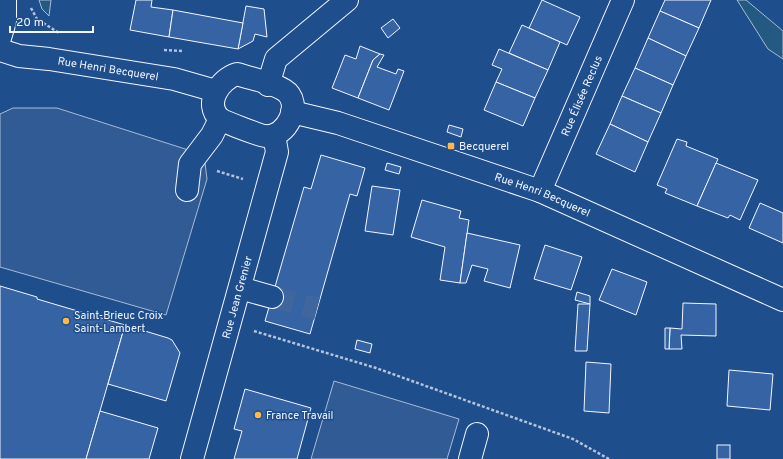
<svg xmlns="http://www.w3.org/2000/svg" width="783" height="459" font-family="Overpass,sans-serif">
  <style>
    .green { fill: #245a82; stroke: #a8bbd7 }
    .parking { fill: #305b95; stroke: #a8bbd7 }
    .building { fill: #3563a3; stroke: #f2f6ff }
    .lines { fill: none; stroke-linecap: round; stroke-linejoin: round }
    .minor-tunnel { stroke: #3f679d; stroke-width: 22; stroke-dasharray: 22 11; stroke-linecap: butt }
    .minor-casing { stroke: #f2f6ff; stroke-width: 24 }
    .major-casing { stroke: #f2f6ff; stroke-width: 24 }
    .path { stroke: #b3c4dc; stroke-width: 2.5; stroke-dasharray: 3 2; stroke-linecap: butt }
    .minor { stroke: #1f4e8c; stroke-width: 22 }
    .major { stroke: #1f4e8c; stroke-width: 22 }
    .poi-dot { fill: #ffb74d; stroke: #1f4e8c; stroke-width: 1.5 }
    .labels { text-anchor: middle; stroke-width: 3; stroke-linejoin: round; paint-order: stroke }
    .street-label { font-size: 11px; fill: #f2f6ff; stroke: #1f4e8c }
    .poi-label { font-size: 11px; fill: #f2f6ff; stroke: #1f4e8c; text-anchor: start }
  </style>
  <rect width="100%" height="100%" fill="#1f4e8c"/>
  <g class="green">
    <polygon points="39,0 51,0 49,16 42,9"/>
    <polygon points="737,0 746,0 783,31 783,59 768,49"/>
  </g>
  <g class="parking">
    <polygon points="13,108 57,108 204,155 207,179 166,315 0,267 0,114"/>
    <polygon points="334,381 459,419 447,459 311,459"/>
  </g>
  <g class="building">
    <polygon points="136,0 152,0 151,7 173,10 169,37 130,30"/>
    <polygon points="542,0 580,17 567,45 529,28"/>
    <polygon points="665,0 711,0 699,28 660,11"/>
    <polygon points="246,6 264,9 267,37 255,34 253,41 238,49"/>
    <polygon points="173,10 243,23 238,49 169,37"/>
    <polygon points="660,11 699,28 686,56 648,38"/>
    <polygon points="393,19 400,28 388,38 381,28"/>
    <polygon points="522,25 560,42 548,70 509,53"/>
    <polygon points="648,38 686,56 673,85 635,68"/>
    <polygon points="360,46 380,54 373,60 358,98 332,88 345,55 356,59"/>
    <polygon points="499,49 548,70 535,98 496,82 502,69 492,65"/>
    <polygon points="380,54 384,55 377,67 396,74 398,69 404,71 389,110 358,98 373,60"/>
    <polygon points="635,68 673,85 661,113 622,96"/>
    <polygon points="496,82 535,98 523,126 484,110"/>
    <polygon points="622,96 661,113 648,142 610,124"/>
    <polygon points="610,124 648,142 635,172 596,154"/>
    <polygon points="449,125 463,129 461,137 447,132"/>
    <polygon points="677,139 687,142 686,146 718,159 697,206 665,193 667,189 657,185"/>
    <polygon points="321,155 365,168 357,196 350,194 310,334 265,321 304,187 311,189"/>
    <polygon points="387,163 401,167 399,174 385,170"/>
    <polygon points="716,163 758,180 740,220 730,215 728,218 697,206"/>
    <polygon points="372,186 400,190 393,235 365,231"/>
    <polygon points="422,200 461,211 459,218 469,220 460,283 440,280 445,247 411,237"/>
    <polygon points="760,203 783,213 783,243 749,228"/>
    <polygon points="467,233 520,245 510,288 484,281 488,269 472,265 466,283 460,283"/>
    <polygon points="545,245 582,257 571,290 534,279"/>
    <polygon points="612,269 647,282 636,315 599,300"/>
    <polygon points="0,286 37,297 37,299 125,325 86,459 0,459"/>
    <polygon points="577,292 590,296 590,304 575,300"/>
    <polygon points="683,303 716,304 716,336 681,335 682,349 669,349 670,328 682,329"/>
    <polygon points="578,304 590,304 587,351 575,351"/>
    <polygon points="125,325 168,338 172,340 180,353 166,401 108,384"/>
    <polygon points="665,328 670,328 669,349 665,349"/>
    <polygon points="357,340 372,344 370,353 355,349"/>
    <polygon points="586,362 611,364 609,413 584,411"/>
    <polygon points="729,370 773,374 770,410 727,406"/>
    <polygon points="245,389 311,408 297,459 234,459 242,431 234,429"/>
    <polygon points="100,411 158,428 149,459 86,459"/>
    <rect x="717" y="445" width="13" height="14"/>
  </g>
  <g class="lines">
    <polyline class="minor-tunnel" points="272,297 317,309"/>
    <g class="minor-casing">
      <g id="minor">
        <polyline points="268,85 276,59 347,0"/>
        <polyline points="187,190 190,164 212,135 220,119"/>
        <path id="s1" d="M540 191 623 0"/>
        <polyline points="240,288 272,297"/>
        <path id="s2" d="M192 459 277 152 274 135"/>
        <polyline points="470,459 477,434"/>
      </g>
    </g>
    <g class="major-casing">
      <g id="major">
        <polyline points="0,38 5,21 5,0"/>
        <path id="s3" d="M0 50 19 56 49 59 174 79 216 91"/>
        <path d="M237 74C252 79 271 82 284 90 304 102 287 139 265 136 261 136 222 121 220 119 203 104 220 79 237 74Z"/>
        <path id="s4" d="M292 112 338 123 540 191 783 300"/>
      </g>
    </g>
    <g class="path">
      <polyline points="31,8 37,19 59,33"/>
      <polyline points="164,50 183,51"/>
      <polyline points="217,171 243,179"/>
      <polyline points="254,331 376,368 573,439 609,459"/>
    </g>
    <use href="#minor" class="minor"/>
    <use href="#major" class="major"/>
  </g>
  <g class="poi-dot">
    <rect x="447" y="142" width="8" height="8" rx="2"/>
    <circle cx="66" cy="321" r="4"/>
    <circle cx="258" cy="415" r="4"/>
  </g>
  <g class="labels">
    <g class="street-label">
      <text dy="4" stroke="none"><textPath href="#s3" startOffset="110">Rue Henri Becquerel</textPath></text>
      <text dy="4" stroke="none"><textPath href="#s1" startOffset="104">Rue Élisée Reclus</textPath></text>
      <text dy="4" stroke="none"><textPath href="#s4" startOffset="264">Rue Henri Becquerel</textPath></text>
      <text dy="4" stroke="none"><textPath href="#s2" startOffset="168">Rue Jean Grenier</textPath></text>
    </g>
    <g class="poi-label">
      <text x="459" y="150">Becquerel</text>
      <text x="74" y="319">Saint-Brieuc Croix<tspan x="74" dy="13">Saint-Lambert</tspan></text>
      <text x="266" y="419">France Travail</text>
    </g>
  </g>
  <path d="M10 26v6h83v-6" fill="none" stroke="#f2f6ff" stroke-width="2"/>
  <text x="16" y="26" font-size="12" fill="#f2f6ff" stroke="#1f4e8c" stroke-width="3" paint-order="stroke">20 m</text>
</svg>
